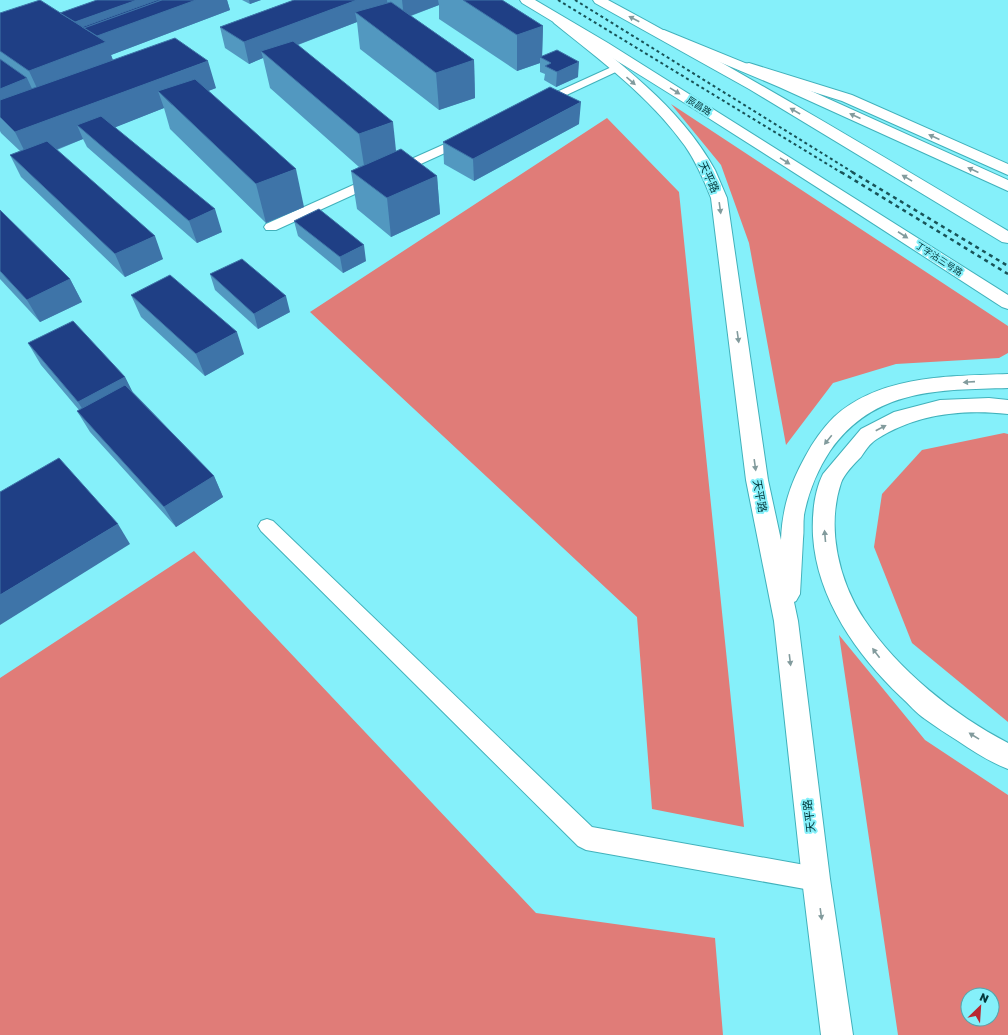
<svg xmlns="http://www.w3.org/2000/svg" width="1008" height="1035" font-family="'Golos Text','Noto Sans SC',sans-serif">
  <style>
    .forest { fill: #e07c78; fill-rule: evenodd }
    .lines { fill: none; stroke-linecap: round; stroke-linejoin: round }
    .lane-casing { stroke: #41b1bb; stroke-width: 2 }
    .street-casing { stroke: #41b1bb; stroke-width: 2 }
    .secondary-casing { stroke: #41b1bb; stroke-width: 2 }
    .primary-casing { stroke: #41b1bb; stroke-width: 2 }
    .lane { fill: #fff; fill-rule: evenodd }
    .street { fill: #fff; fill-rule: evenodd }
    .secondary { fill: #fff; fill-rule: evenodd }
    .primary { fill: #fff; fill-rule: evenodd }
    .rail-far1 { stroke: #185358; stroke-width: 2; stroke-dasharray: 3 3; stroke-linecap: butt }
    .rail { stroke: #185358; stroke-width: 2.5; stroke-dasharray: 4 4; stroke-linecap: butt }
    .wall { fill: #5298c0 }
    .shaded-wall { fill: #3e74a8 }
    .building { fill: #1f3f85; stroke: #3e74a8 }
    .oneway { fill: #829b9d }
    .labels { text-anchor: middle; stroke-width: 4; stroke-linejoin: round; paint-order: stroke }
    .far-street-label { font-size: 9px; fill: #04373b; stroke: #85f0fa }
    .street-label { font-size: 11px; fill: #04373b; stroke: #85f0fa }
  </style>
  <rect width="100%" height="100%" fill="#85f0fa"/>
  <g class="forest">
    <polygon points="671,104 1008,326 1008,353 999,358 896,364 833,383 786,445 749,243 721,165"/>
    <polygon points="607,118 679,192 744,827 652,809 637,617 310,312"/>
    <polygon points="1004,433 1008,434 1008,722 912,643 874,547 882,494 922,450"/>
    <polygon points="194,551 536,913 715,938 723,1035 0,1035 0,678"/>
    <path d="M839 635 925 740 1008 795V1035H898ZM968 995H992V1019H968Z"/>
  </g>
  <g class="lines">
    <g class="lane-casing">
      <g id="lane">
        <polygon points="616,65 620,66 621,68 620,70 545,105 537,105 535,103 537,101"/>
        <polygon points="465,135 469,136 471,139 469,142 276,230 266,230 264,227 266,224"/>
        <polygon points="267,519 273,521 592,827 816,867 824,871 828,879 824,887 816,891 586,850 578,846 261,531 258,526 261,521"/>
      </g>
    </g>
    <g class="street-casing">
      <polygon id="street" points="749,63 852,95 1008,164 1008,175 842,101 744,70 742,67 744,64"/>
    </g>
    <g class="secondary-casing">
      <g id="secondary">
        <path d="M558 16 562 17C618 62 680 106 715 170 719 179 723 189 727 198L768 480 781 540C782 509 790 484 805 457 813 442 822 429 834 417 880 375 950 376 1008 374V388C939 390 874 388 830 451 818 469 808 493 804 515 803 523 804 531 803 539 802 558 801 576 800 594L796 601 794 602 798 621 830 879 853 1035H821L802 879 774 621 746 480 711 198C704 180 696 162 685 146 650 97 600 60 554 23L552 20 554 17Z"/>
        <polygon points="664,30 789,81 1008,180 1008,191 779,87 660,37 658,34 660,31"/>
      </g>
    </g>
    <g class="primary-casing">
      <g id="primary">
        <path d="M520 0H535L608 43 1008 295V309L1002 307C843 204 684 100 522 3Z"/>
        <path d="M593 0H608C744 73 876 152 1008 231V243L1002 242 749 89 595 3Z"/>
        <path d="M989 398 1008 400V414C963 409 916 414 877 439 870 443 865 451 861 457 854 464 844 474 841 483 826 528 839 581 864 619 898 670 954 715 1008 743V769C990 762 974 752 958 741 947 734 936 727 925 719 916 713 909 704 901 697 857 655 817 599 813 536 812 516 814 492 823 474L861 429 894 412 940 400Z"/>
      </g>
    </g>
    <use href="#lane" class="lane"/>
    <use href="#street" class="street"/>
    <use href="#secondary" class="secondary"/>
    <use href="#primary" class="primary"/>
    <g class="rail-far1">
      <polyline points="558,0 842,173"/>
      <polyline points="575,0 854,173"/>
    </g>
    <g class="rail">
      <polyline points="841,172 1008,274"/>
      <polyline points="852,172 1008,266"/>
    </g>
  </g>
  <g class="wall">
    <polygon points="97,0 227,0 230,10 111,55 113,60 216,88 208,91 304,207 266,223 170,129 164,108 115,127 222,232 197,243 87,147 83,139 57,150 163,259 125,277 21,177 10,155 20,151 1,133 0,131 0,13 60,13"/>
    <polygon points="242,0 261,0 250,4"/>
    <polygon points="294,0 502,0 543,26 542,56 578,77 556,87 544,80 545,74 540,72 540,63 517,71 439,19 439,5 411,16 474,60 475,98 439,110 360,49 357,22 298,45 396,151 437,176 440,214 391,237 357,209 351,171 359,167 270,88 263,58 249,64 225,48 220,27"/>
    <polygon points="579,124 474,181 444,164 443,142"/>
    <polygon points="0,210 70,279 82,302 40,322 0,279"/>
    <polygon points="294,221 366,261 343,273 298,236"/>
    <polygon points="210,274 290,312 258,329 215,290"/>
    <polygon points="131,295 244,354 205,376 141,317"/>
    <polygon points="28,343 125,377 132,391 214,476 223,497 176,527 90,432 77,411 79,410 41,365"/>
  </g>
  <g class="shaded-wall">
    <polygon points="137,0 227,0 230,10 111,55 116,69 42,99 29,71 70,24"/>
    <polygon points="249,0 261,0 250,4"/>
    <polygon points="357,0 387,0 388,10 355,12 357,22 268,56 261,51 263,58 249,64 244,42"/>
    <polygon points="402,0 438,0 439,5 404,18"/>
    <polygon points="543,26 542,58 540,57 540,63 517,71 517,35"/>
    <polygon points="474,60 475,98 439,110 436,73"/>
    <polygon points="208,61 216,88 172,105 158,91 164,108 91,137 77,125 83,139 29,160 15,132"/>
    <polygon points="579,62 578,77 556,87 557,72"/>
    <polygon points="27,78 34,93 0,106 0,89"/>
    <polygon points="581,102 579,124 474,181 473,159"/>
    <polygon points="393,122 397,160 365,172 359,134"/>
    <polygon points="296,169 304,207 266,223 256,184"/>
    <polygon points="437,176 440,214 391,237 387,198"/>
    <polygon points="215,209 222,232 197,243 189,221"/>
    <polygon points="155,236 163,259 125,277 115,254"/>
    <polygon points="364,245 366,261 343,273 340,257"/>
    <polygon points="70,279 82,302 40,322 27,300"/>
    <polygon points="286,296 290,312 258,329 254,314"/>
    <polygon points="237,332 244,354 205,376 196,354"/>
    <polygon points="125,377 136,399 91,423 78,402"/>
    <polygon points="214,476 223,497 176,527 164,507"/>
    <polygon points="118,524 130,544 0,625 0,595"/>
  </g>
  <g class="building">
    <polygon points="40,0 106,42 29,71 0,51 0,13"/>
    <polygon points="97,0 137,0 75,22 60,13"/>
    <polygon points="157,0 162,0 84,28 82,27"/>
    <polygon points="162,0 196,0 97,36 84,28"/>
    <polygon points="294,0 357,0 244,42 220,27"/>
    <polygon points="463,0 502,0 543,26 517,35"/>
    <polygon points="391,2 474,60 436,73 355,12"/>
    <polygon points="175,38 208,61 15,132 0,117 0,100"/>
    <polygon points="293,41 393,122 359,134 261,51"/>
    <polygon points="557,50 579,62 557,72 545,66 551,63 540,57"/>
    <polygon points="0,59 27,78 0,89"/>
    <polygon points="195,79 296,169 256,184 158,91"/>
    <polygon points="550,87 581,102 473,159 443,142"/>
    <polygon points="101,116 215,209 189,221 77,125"/>
    <polygon points="47,141 155,236 115,254 10,155"/>
    <polygon points="401,149 437,176 387,198 351,171"/>
    <polygon points="319,209 364,245 340,257 294,221"/>
    <polygon points="0,210 70,279 27,300 0,271"/>
    <polygon points="242,259 286,296 254,314 210,274"/>
    <polygon points="170,275 237,332 196,354 131,295"/>
    <polygon points="73,321 125,377 78,402 28,343"/>
    <polygon points="125,385 214,476 164,507 77,411"/>
    <polygon points="59,458 118,524 0,595 0,492"/>
  </g>
  <defs><path id="oneway-solid" d="M-6-.8H1V-3.2L6.5 0L1 3.2V.8H-6Z"/></defs>
  <g class="oneway">
    <use href="#oneway-solid" transform="translate(634 19) rotate(-152)"/>
    <use href="#oneway-solid" transform="translate(631 81) rotate(41)"/>
    <use href="#oneway-solid" transform="translate(675 91) rotate(32)"/>
    <use href="#oneway-solid" transform="translate(795 111) rotate(-150)"/>
    <use href="#oneway-solid" transform="translate(855 116) rotate(-156)"/>
    <use href="#oneway-solid" transform="translate(934 137) rotate(-156)"/>
    <use href="#oneway-solid" transform="translate(785 161) rotate(32)"/>
    <use href="#oneway-solid" transform="translate(973 170) rotate(-155)"/>
    <use href="#oneway-solid" transform="translate(907 178) rotate(-149)"/>
    <use href="#oneway-solid" transform="translate(720 208) rotate(82)"/>
    <use href="#oneway-solid" transform="translate(903 235) rotate(33)"/>
    <use href="#oneway-solid" transform="translate(738 337) rotate(82)"/>
    <use href="#oneway-solid" transform="translate(969 382) rotate(176)"/>
    <use href="#oneway-solid" transform="translate(881 428) rotate(-28)"/>
    <use href="#oneway-solid" transform="translate(828 440) rotate(129)"/>
    <use href="#oneway-solid" transform="translate(755 465) rotate(82)"/>
    <use href="#oneway-solid" transform="translate(825 536) rotate(-95)"/>
    <use href="#oneway-solid" transform="translate(876 653) rotate(-127)"/>
    <use href="#oneway-solid" transform="translate(790 660) rotate(83)"/>
    <use href="#oneway-solid" transform="translate(974 736) rotate(-148)"/>
    <use href="#oneway-solid" transform="translate(821 914) rotate(82)"/>
  </g>
  <g class="labels">
    <g class="far-street-label">
      <text transform="translate(699 106) rotate(32)" y="3">辰昌路</text>
      <text transform="translate(939 259) rotate(33)" y="3">丁字沽三号路</text>
    </g>
    <g class="street-label">
      <text transform="translate(709 177) rotate(65)" y="4">天平路</text>
      <text transform="translate(760 496) rotate(79)" y="4">天平路</text>
      <text transform="translate(809 816) rotate(-97)" y="4">天平路</text>
    </g>
  </g>
  <g transform="translate(980 1007) rotate(25)"><circle r="19" fill="#85f0fa" stroke="#51a6ae"/>
  <path d="M0-3L7 15L0 10L-7 15Z" fill="#b82831"/>
  <text y="-6" font-size="11" font-weight="bold" text-anchor="middle" fill="#04373b">N</text>
  </g>
</svg>
